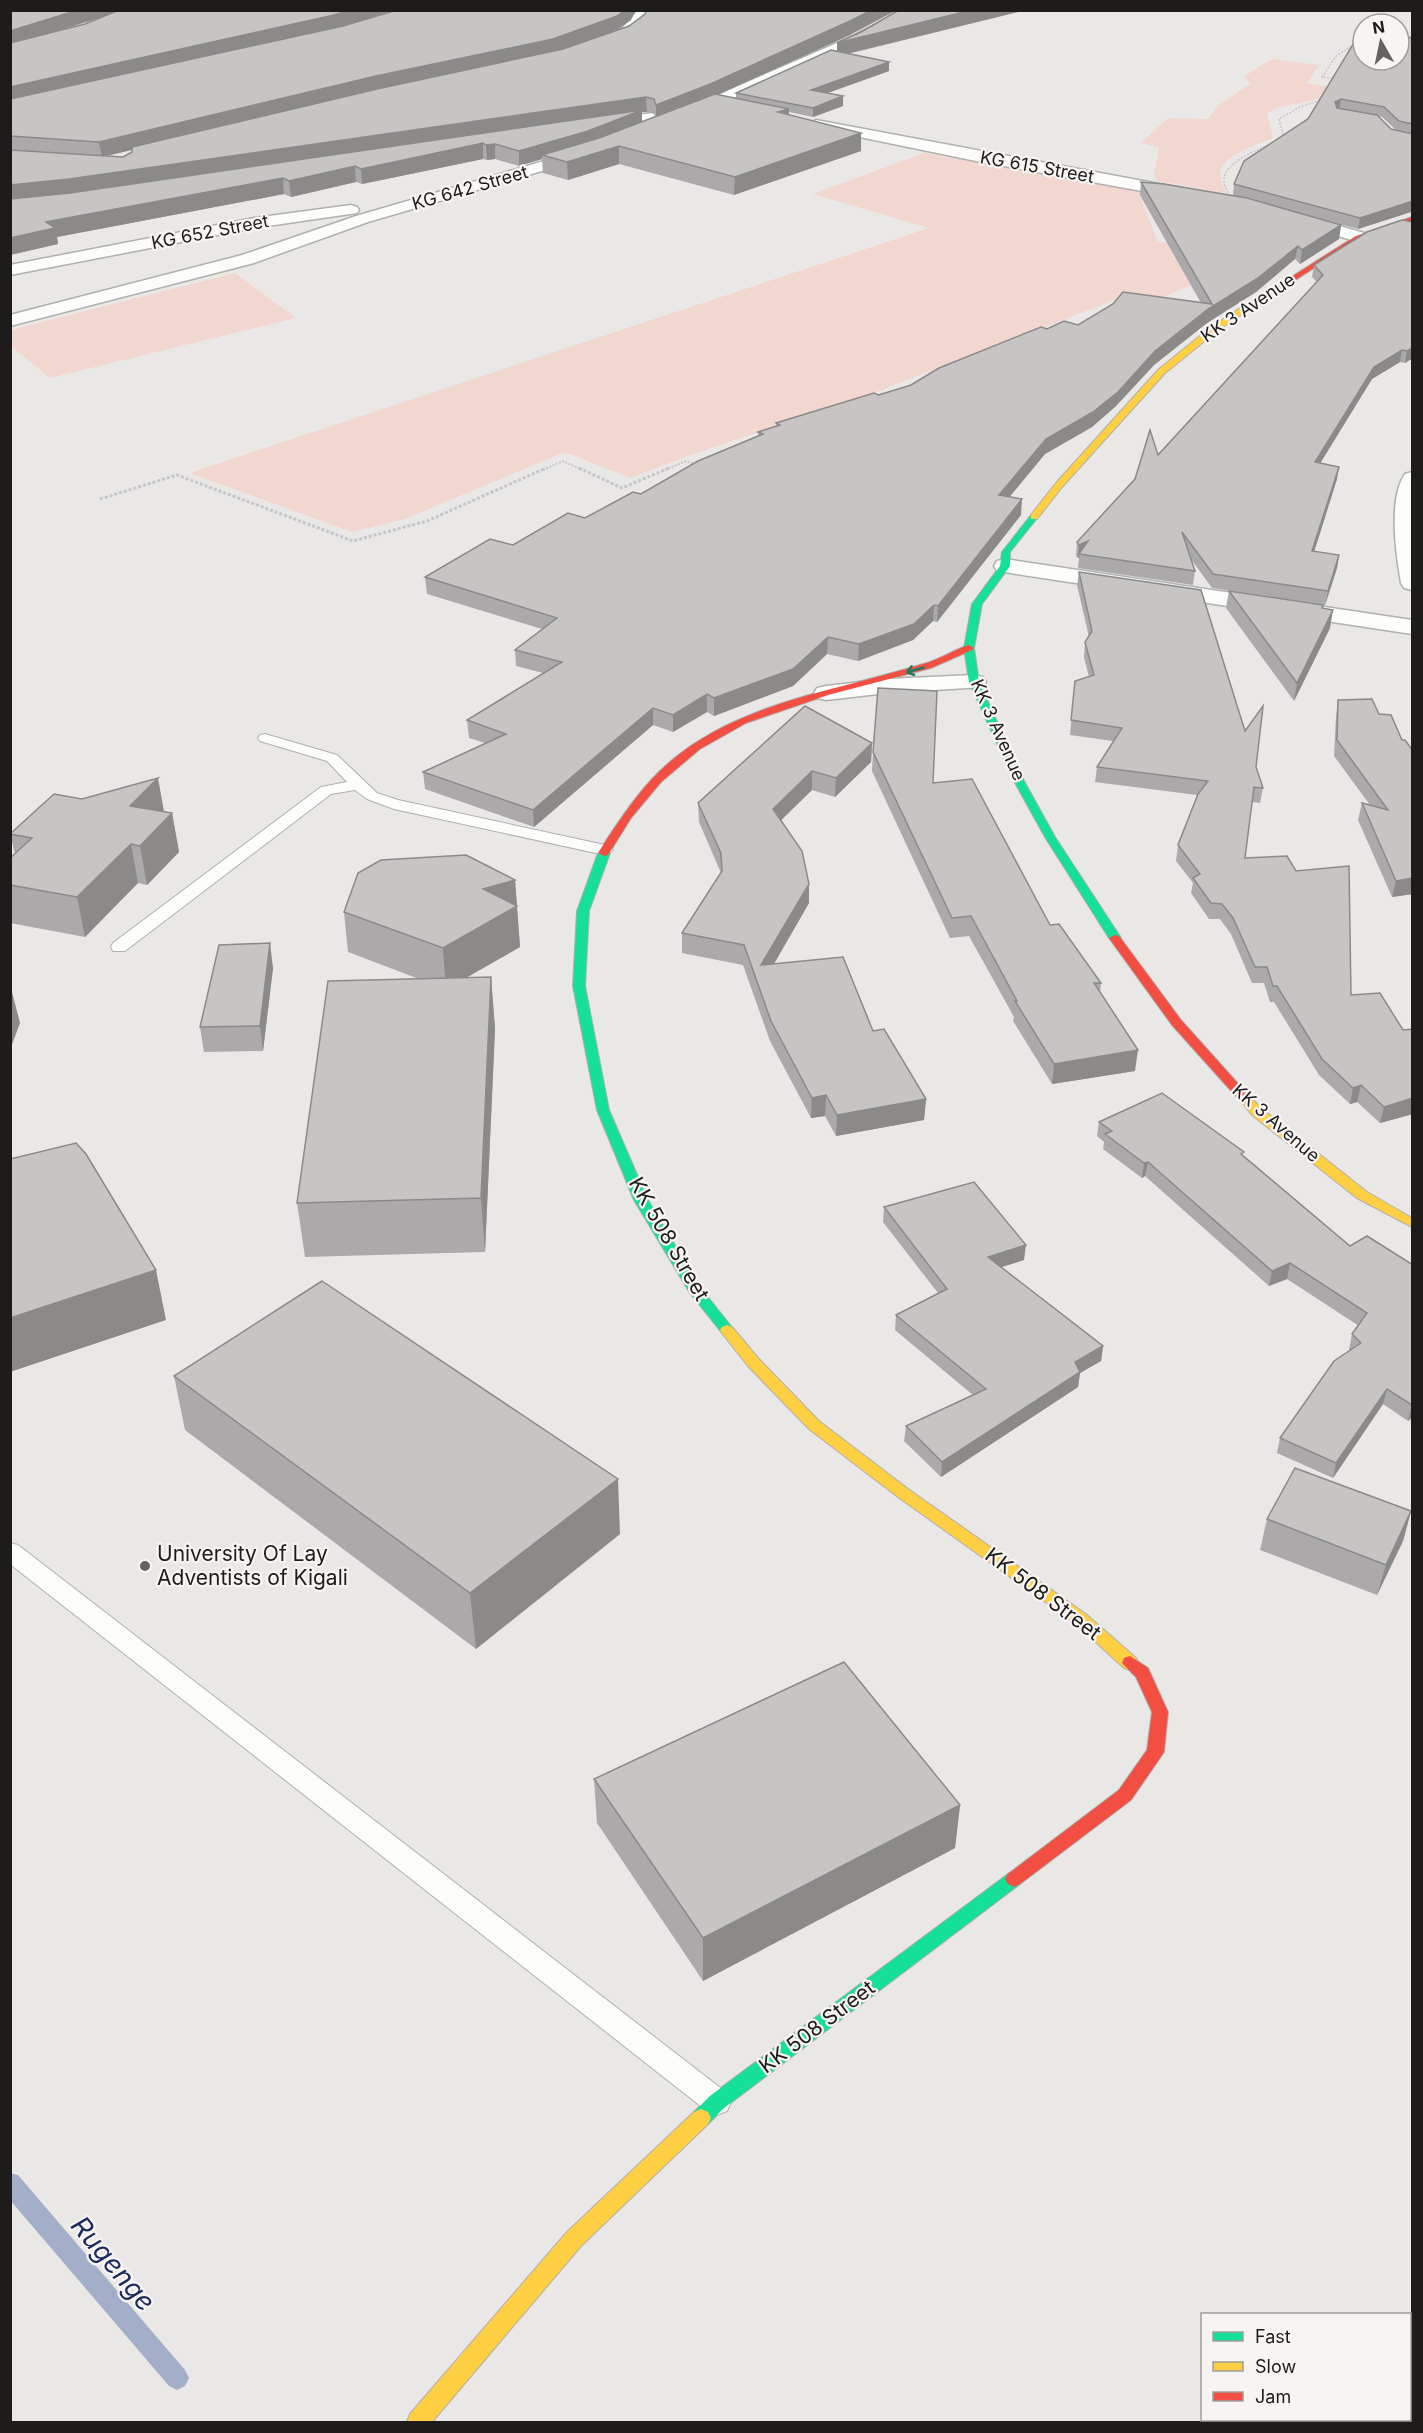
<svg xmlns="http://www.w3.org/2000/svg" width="1423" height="2433" font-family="Inter,sans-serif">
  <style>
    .green { fill: #f2d6d0 }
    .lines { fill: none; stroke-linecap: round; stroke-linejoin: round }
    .stream { fill: #a3afc9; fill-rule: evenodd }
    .lane-casing { stroke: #b1b0af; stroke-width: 2 }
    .street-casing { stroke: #b1b0af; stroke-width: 3 }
    .fast-casing { stroke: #b1b0af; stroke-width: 2 }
    .slow-casing { stroke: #b1b0af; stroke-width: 2 }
    .jam-casing { stroke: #b1b0af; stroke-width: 2 }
    .path-far2 { stroke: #c7c6c6; stroke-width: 1.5; stroke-dasharray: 2 1.5; stroke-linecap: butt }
    .path-far1 { stroke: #c7c6c6; stroke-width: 2; stroke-dasharray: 2 1.5; stroke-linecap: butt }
    .path { stroke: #c7c6c6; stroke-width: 3; stroke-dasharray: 3 2; stroke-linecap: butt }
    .lane { fill: #fcfcfb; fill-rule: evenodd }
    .street { fill: #fcfcfb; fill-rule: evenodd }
    .fast { fill: #16e098; fill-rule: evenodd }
    .slow { fill: #ffcf43; fill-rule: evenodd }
    .jam { fill: #f24e42; fill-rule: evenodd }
    .wall { fill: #aba9a9; fill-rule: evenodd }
    .shaded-wall { fill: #8b8a89 }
    .building { fill: #c7c5c4; stroke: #8b8a89; stroke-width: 1.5 }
    .oneway { stroke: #1a7e5a }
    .poi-dot { fill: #656362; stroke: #f8f4f3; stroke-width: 2 }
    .labels { text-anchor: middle; stroke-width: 4.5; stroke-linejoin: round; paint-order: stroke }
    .far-street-label { font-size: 18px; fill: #1d1c1b; stroke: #f8f4f3 }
    .street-label { font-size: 21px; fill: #1d1c1b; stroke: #f8f4f3 }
    .poi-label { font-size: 21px; fill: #1d1c1b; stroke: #f8f4f3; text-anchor: start }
    .near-water-label { font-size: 27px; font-style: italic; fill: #182b5c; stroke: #f8f4f3 }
  </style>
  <rect width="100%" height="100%" fill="#eae8e7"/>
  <g class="green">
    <path d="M1272 59 1319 65 1307 83 1339 89 1315 100 1276 108 1267 114 1273 138C1258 144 1219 156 1220 175 1220 180 1224 188 1226 193L1158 181 1154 175 1159 147 1141 143 1168 118 1208 119 1219 105 1251 83 1243 77Z"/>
    <polygon points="924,153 1138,190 1157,241 1193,250 1205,280 1157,299 1117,299 876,392 688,456 630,478 565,452 405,519 352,532 190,473 929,228 813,194"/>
    <polygon points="235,273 296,318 50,378 11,346 11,330"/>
  </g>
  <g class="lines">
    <polygon class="stream" points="10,2173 18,2175 185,2370 189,2378 185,2386 177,2390 169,2386 10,2200"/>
    <g class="lane-casing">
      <g id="lane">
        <polygon points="265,734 337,755 377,793 398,800 605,845 613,850 605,855 394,809 367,799 355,790 331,794 125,951 113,951 111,947 113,943 321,787 347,782 327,761 260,741 258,738 260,735"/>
        <polygon points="10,1543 18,1545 727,2093 731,2102 727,2111 717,2115 707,2111 10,1564"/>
      </g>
    </g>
    <g class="street-casing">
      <g id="street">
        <path d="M638 10H651C642 25 621 50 601 45L599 42 601 39 623 27Z"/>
        <polygon points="903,10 920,10 861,43 693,116 597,128 590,124 597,120 685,109 851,37"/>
        <polygon points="816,120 1186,189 1194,194 1186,199 976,161 811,127 809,124"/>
        <polygon points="585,149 593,154 590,157 368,222 254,263 10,326 10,315 242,255 356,216"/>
        <polygon points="351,205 357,207 359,210 357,213 254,228 10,275 10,265 254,218"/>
        <polygon points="1298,214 1364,233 1366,237 1358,242 1292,222 1290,219 1292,216"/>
        <path d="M1412 472V590L1404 588 1401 583C1396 555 1388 498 1405 474Z"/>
        <polygon points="1005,559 1412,620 1412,634 997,571 994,566 997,561"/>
        <polygon points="974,675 983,677 986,682 983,687 887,693 826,700 817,698 814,693 817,688 826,686 887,679"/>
      </g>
    </g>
    <g class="fast-casing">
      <g id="fast">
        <polygon points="1031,515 1038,517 1010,552 1010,566 982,604 974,648 979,682 1024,781 1055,837 1121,938 1115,941 1109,938 1045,837 1014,781 969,682 964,648 972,604 1000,566 1002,552"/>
        <polygon points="604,850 610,853 589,911 585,986 609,1110 648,1200 700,1287 734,1330 727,1335 722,1333 690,1293 634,1200 597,1110 573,986 577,911 598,853"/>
        <polygon points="1014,1871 1020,1874 1023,1879 1020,1884 724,2108 708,2124 701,2127 694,2124 691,2118 694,2112 710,2096 1008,1874"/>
      </g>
    </g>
    <g class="slow-casing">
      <g id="slow">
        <polygon points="1248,303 1255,305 1217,331 1165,373 1062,487 1037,519 1031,519 1031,515 1056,483 1159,369 1211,327"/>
        <polygon points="1246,1096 1250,1097 1262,1109 1367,1192 1412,1218 1412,1227 1357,1198 1252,1115 1240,1100"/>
        <polygon points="727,1325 732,1327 758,1358 819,1421 908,1489 1087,1615 1136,1658 1138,1663 1136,1668 1130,1670 1124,1668 1075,1623 898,1497 809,1429 748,1366 722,1333 720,1330 722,1327"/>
        <polygon points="701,2109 708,2112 711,2118 708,2124 581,2246 432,2422 407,2422 410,2414 567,2232 694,2112"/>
      </g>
    </g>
    <g class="jam-casing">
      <g id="jam">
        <polygon points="1412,217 1412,221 1360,238 1254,307 1247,305 1356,236"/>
        <path d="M969 645 974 648 972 650 931 668 828 695 746 723 700 749 661 782 631 818 608 855 604 856 598 853C615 827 631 802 652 779 722 704 830 693 923 664 939 660 953 650 969 645Z"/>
        <polygon points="1115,935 1119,936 1181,1020 1250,1097 1252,1100 1250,1103 1242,1103 1172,1025 1109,938"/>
        <polygon points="1130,1656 1148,1668 1168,1712 1164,1752 1131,1800 1020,1884 1014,1887 1008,1884 1005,1879 1008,1874 1119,1790 1147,1750 1152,1712 1136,1677 1122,1663 1124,1658"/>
      </g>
    </g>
    <g class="path-far2">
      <polyline points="1399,40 1412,37"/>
      <polyline points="1336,79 1322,77 1336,56 1363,39"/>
      <polyline points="1284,138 1279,119 1300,107 1321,100"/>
      <path d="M1231 199C1229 194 1224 186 1224 181 1223 163 1257 150 1271 144"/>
    </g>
    <g class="path-far1">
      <polyline points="543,470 563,461 582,470"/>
      <polyline points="665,470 686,461 698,465"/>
    </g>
    <g class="path">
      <polyline points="579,468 622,488 669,468"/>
      <polyline points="100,499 177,475 353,541 427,521 546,468"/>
    </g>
    <use href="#lane" class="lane"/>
    <use href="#street" class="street"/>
    <use href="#fast" class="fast"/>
    <use href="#slow" class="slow"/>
    <use href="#jam" class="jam"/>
  </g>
  <g class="wall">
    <path d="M10 10H393L363 20H631L617 30 850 35 718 95 736 98V93L837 52 863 31 899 10H1026L848 54 889 71 827 93 843 96V106L813 117 789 112V115L861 151 734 195 619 164 568 180 543 173 542 159 519 166 495 159 487 160 483 159 362 184 356 182 291 197 284 194 57 237 58 244 10 255ZM100 18 85 24 58 31ZM642 112H647L654 114 655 117 642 122ZM132 150V152L123 157 105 156Z"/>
    <path d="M1413 38V213L1411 212 1358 229 1284 209 1341 225 1339 239 1300 264 1295 259 1256 292 1207 323 1154 365 1116 406 1092 427 1045 454 1009 497 1021 515 937 622 933 621 913 640 858 661 827 654 793 686 714 716 707 712 673 732 653 725 534 827 425 789 423 772 485 743 469 738 467 720 543 673 516 666 515 650 542 629 427 594 425 577 585 518 641 494 758 436V432L776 426V423L911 385 1047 329 1078 325 1201 303 1140 195 1141 182 1240 197 1233 195 1234 184 1308 119ZM1378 116 1382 117 1396 130 1391 129Z"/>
    <polygon points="1367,232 1413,358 1405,363 1400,362 1372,379 1320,463 1337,479 1314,551 1339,555 1337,568 1325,605 1212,588 1191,559 1195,571 1193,585 1078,568 1079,558 1078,558 1076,556 1077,542 1317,282 1312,277 1314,265"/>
    <polygon points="1079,572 1256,767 1263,788 1260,803 1252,802 1245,858 1351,995 1403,1030 1413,1029 1413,1114 1380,1123 1357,1102 1350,1104 1319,1075 1274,1002 1270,1002 1264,983 1252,983 1231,934 1220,919 1209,919 1191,893 1193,883 1176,861 1178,845 1197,795 1095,782 1097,767 1113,741 1070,735 1075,681 1089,677 1084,657 1085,642 1089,637 1077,585"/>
    <polygon points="1229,591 1322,609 1330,628 1294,701 1226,608"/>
    <polygon points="1338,700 1379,714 1413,751 1413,894 1392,897 1358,820 1362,803 1370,805 1334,756 1336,716"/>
    <polygon points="872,743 871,762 835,797 812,790 781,820 809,903 774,964 873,1031 926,1099 924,1120 836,1136 825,1116 811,1118 770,1041 743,965 682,953 682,933 721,873 699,822 698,803"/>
    <polygon points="873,752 933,783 1050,925 1101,983 1100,993 1135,1071 1052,1084 1013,1021 1014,1017 969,936 950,938 872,771"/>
    <polygon points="164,812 172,813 179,852 147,885 138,883 85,937 10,923 10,858 15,854 10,834"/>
    <polygon points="515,880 520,947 466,978 491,977 495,1029 485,1252 305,1257 297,1203 419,979 348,952 344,912"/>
    <polygon points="273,968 263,1051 204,1052 200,1027"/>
    <polygon points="1099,1122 1244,1156 1350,1246 1413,1265 1413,1417 1408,1421 1383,1404 1333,1478 1277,1453 1280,1438 1350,1350 1349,1350 1352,1334 1359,1326 1287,1279 1269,1286 1145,1176 1142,1178 1103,1149 1104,1142 1097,1136"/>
    <polygon points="884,1207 1024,1260 1001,1267 1103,1346 1101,1361 1080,1373 1078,1387 941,1477 904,1441 906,1426 973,1395 895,1330 896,1315 938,1293 883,1222"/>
    <polygon points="174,1376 620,1534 476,1649 185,1430"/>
    <polygon points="1411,1511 1403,1541 1377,1595 1260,1550 1267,1519"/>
    <polygon points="594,1779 960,1805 955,1848 703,1981 597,1823"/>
  </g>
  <g class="shaded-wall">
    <polygon points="78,10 125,10 10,45 10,31"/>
    <polygon points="350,10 393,10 335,29 10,102 10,87"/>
    <polygon points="625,10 636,10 631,20 617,30 553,53 378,91 102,157 99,142"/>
    <polygon points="872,10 897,10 850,35 708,99 656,119 656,105"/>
    <polygon points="972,10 1026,10 837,56 837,43"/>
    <polygon points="889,62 889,71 811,99 811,90"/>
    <polygon points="843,96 843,106 813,117 813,108"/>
    <polygon points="646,97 647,112 642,112 642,125 588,146 542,155 542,159 519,166 519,151 632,114 72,195 10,201 10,185"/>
    <polygon points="1341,99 1339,109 1334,112 1335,102"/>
    <polygon points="789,109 788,126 778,112"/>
    <polygon points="861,133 861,151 734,195 735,177"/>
    <polygon points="483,143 483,159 362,184 361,169"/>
    <polygon points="495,144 495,159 487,160 486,145"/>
    <polygon points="619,146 619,164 568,180 567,162"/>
    <polygon points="355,166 356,182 291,197 289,181"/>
    <polygon points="283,178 284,194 57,237 58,244 10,255 10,238 46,222"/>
    <polygon points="1413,201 1411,212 1358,229 1360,218"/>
    <polygon points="1341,225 1339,239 1300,264 1302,250"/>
    <polygon points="1298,246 1295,259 1256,292 1207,323 1154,365 1116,406 1092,427 1045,454 998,511 999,495 1046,439 1208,309"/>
    <polygon points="1413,347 1413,358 1405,363 1407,351"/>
    <polygon points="1402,350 1400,362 1372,379 1313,475 1315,462 1374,367"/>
    <polygon points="1339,467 1337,479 1310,565 1312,551"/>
    <polygon points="1022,499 1021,515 937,622 938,606"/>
    <polygon points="1088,541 1079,554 1079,558 1078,558 1079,545"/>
    <polygon points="1339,555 1337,568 1325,605 1328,591"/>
    <polygon points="934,605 933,621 913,640 858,661 859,644"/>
    <polygon points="1333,610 1330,628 1294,701 1297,683"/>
    <polygon points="828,637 827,654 793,686 714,716 714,698"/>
    <polygon points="707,694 707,712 673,732 673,715"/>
    <polygon points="653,708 653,725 534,827 533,810"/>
    <polygon points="872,743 871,762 835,797 836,778"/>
    <polygon points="812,771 812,790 773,828 773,809"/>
    <polygon points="158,778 165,817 130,806"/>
    <polygon points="172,813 179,852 147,885 140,846"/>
    <polygon points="131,844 138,883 85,937 77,897"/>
    <polygon points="1413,878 1413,894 1392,897 1396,881"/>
    <polygon points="515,880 520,947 446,989 443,948 483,889"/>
    <polygon points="809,884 809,903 761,986 761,965"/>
    <polygon points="270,943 273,968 263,1051 260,1026"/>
    <polygon points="491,977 495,1029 485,1252 481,1198"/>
    <polygon points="10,984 20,1023 10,1050"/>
    <polygon points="1138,1050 1135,1071 1052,1084 1054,1064"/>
    <polygon points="1361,1085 1357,1102 1350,1104 1353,1088"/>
    <polygon points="826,1095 825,1116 811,1118 812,1098"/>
    <polygon points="1413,1098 1413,1114 1380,1123 1384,1107"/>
    <polygon points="926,1099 924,1120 836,1136 837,1115"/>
    <polygon points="1148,1162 1145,1176 1142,1178 1144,1163"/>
    <polygon points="1026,1245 1024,1260 986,1272 988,1257"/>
    <polygon points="1290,1263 1287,1279 1269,1286 1272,1271"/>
    <polygon points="156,1270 166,1320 10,1372 10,1318"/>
    <polygon points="1103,1346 1101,1361 1080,1373 1078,1387 941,1477 942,1462 1075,1362"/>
    <polygon points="1387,1389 1383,1404 1333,1478 1336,1463"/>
    <polygon points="1412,1405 1413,1405 1413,1417 1408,1421"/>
    <polygon points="618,1479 620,1534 476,1649 470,1593"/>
    <polygon points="1411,1511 1403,1541 1377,1595 1386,1565"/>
    <polygon points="960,1805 955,1848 703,1981 703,1938"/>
  </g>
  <g class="building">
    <polygon points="10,10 78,10 10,31"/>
    <polygon points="119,10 350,10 334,15 10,87 10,43 85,24"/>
    <polygon points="397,10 625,10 617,16 553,39 376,76 99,142 10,136 10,99 343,26"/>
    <polygon points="646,10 872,10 850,21 708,85 656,105 654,99 646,97 69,179 10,185 10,150 123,157 132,152 132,147 377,89 563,49 629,26 645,14"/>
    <polygon points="899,10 972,10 837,43 863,31"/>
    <polygon points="1363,36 1363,60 1399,60 1399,36 1413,38 1413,124 1399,121 1384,107 1341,99 1335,102 1337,108 1377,115 1391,129 1413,134 1413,201 1360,218 1234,184 1244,161 1308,119 1355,41"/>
    <polygon points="831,50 889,62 811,90 843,96 813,108 736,93"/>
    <polygon points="715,94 789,109 778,112 861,133 735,177 619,146 567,162 542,155 599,138"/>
    <polygon points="642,110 588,131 519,151 495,144 486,145 483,143 361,169 355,166 289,181 283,178 46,222 55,228 10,238 10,199 70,193"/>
    <polygon points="1141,182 1164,184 1247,198 1341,225 1302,250 1298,246 1258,278 1208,309 1155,351 1118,392 1093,412 1046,439 999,495 1022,499 938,606 934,605 914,624 859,644 828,637 793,669 714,698 707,694 673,715 653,708 533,810 423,772 506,734 467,720 562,662 515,650 557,618 425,577 490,539 513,545 568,513 585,518 633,492 641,494 698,461 763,434 758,432 780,425 776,423 874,393 879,395 911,385 939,368 1041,327 1047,329 1064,321 1078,325 1113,304 1123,292 1212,304"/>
    <polygon points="1402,220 1413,222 1413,347 1407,351 1402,350 1374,367 1315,462 1339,467 1312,551 1339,555 1328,591 1213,574 1182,532 1195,571 1079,554 1088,541 1079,545 1077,542 1135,479 1150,430 1158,455 1323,275 1314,265 1367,232"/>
    <polygon points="1079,572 1201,590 1245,731 1263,706 1256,767 1263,788 1254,787 1245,858 1287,856 1296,871 1349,866 1351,995 1380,993 1403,1030 1413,1029 1413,1098 1384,1107 1361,1085 1353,1088 1322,1059 1277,986 1273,986 1267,967 1255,967 1233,918 1222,904 1211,903 1193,878 1200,874 1178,845 1198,794 1208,781 1097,767 1122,728 1071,720 1075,681 1094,675 1085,642 1092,631"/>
    <polygon points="1229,591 1323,605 1322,608 1333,610 1297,683"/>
    <polygon points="878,688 937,691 933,783 972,779 1050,925 1059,924 1101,983 1094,983 1138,1050 1054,1064 1015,1001 1017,1001 971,916 952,918 873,752"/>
    <polygon points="1372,699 1379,714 1391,715 1402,740 1405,740 1413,751 1413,878 1396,881 1362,803 1388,810 1337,740 1338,700"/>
    <polygon points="805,706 872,743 836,778 812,771 773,809 802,851 809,884 761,965 843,957 873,1031 884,1029 926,1099 837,1115 826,1095 812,1098 771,1021 744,945 682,933 722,871 721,853 698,803"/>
    <polygon points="158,778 130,806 172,813 140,846 131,844 77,897 10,885 10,858 32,838 10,834 54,794 82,799"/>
    <polygon points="466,855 515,880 483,889 517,906 443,948 344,912 358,873 381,860"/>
    <polygon points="270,943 260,1026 200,1027 219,945"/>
    <polygon points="491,977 481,1198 297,1203 328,981"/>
    <polygon points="1162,1093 1244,1152 1241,1154 1350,1246 1367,1236 1413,1265 1413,1405 1412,1405 1387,1389 1336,1463 1280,1438 1334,1361 1361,1343 1352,1334 1367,1313 1290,1263 1272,1271 1148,1162 1144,1163 1105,1134 1112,1131 1099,1122"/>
    <polygon points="76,1143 86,1154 156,1270 10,1318 10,1159"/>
    <polygon points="974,1182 1026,1245 988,1257 1103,1346 1075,1362 1080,1372 942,1462 906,1426 986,1389 896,1315 947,1289 884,1207"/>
    <polygon points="322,1281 618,1479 470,1593 174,1376"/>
    <polygon points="1295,1468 1411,1511 1386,1565 1267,1519"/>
    <polygon points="844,1662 960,1805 703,1938 594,1779"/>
  </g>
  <defs><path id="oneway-shaft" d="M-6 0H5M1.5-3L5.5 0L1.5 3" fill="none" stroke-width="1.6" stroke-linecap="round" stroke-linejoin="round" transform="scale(1.5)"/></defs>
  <use class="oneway" href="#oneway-shaft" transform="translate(915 670) rotate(164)"/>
  <circle class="poi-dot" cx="145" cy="1566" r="6"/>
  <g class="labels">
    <g class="far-street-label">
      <text transform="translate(1037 167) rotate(10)" y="6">KG 615 Street</text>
      <text transform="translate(470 188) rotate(-16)" y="6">KG 642 Street</text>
      <text transform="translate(210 232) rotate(-11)" y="6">KG 652 Street</text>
      <text transform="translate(1248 308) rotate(-34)" y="6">KK 3 Avenue</text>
      <text transform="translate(998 730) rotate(66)" y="6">KK 3 Avenue</text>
      <text transform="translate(1276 1123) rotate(41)" y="6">KK 3 Avenue</text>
    </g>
    <g class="street-label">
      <text transform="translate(669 1239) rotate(60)" y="7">KK 508 Street</text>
      <text transform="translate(1043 1594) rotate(37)" y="7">KK 508 Street</text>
      <text transform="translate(817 2027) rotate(-37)" y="7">KK 508 Street</text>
    </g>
    <g class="poi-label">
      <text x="157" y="1561">University Of Lay<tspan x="157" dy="24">Adventists of Kigali</tspan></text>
    </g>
    <g class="near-water-label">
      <text transform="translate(113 2264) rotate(50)" y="9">Rugenge</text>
    </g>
  </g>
  <rect width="1423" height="2433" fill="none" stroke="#1d1c1b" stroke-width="24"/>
  <rect x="1201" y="2313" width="210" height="108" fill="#f8f4f3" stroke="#a09e9d" stroke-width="1.5"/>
  <rect x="1213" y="2332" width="30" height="9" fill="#16e098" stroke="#a09e9d" stroke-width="1.5"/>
  <text x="1255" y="2343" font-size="18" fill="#1d1c1b">Fast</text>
  <rect x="1213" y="2362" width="30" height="9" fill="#ffcf43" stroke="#a09e9d" stroke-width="1.5"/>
  <text x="1255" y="2373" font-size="18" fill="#1d1c1b">Slow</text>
  <rect x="1213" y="2392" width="30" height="9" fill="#f24e42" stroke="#a09e9d" stroke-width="1.5"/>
  <text x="1255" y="2403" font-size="18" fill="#1d1c1b">Jam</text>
  <g transform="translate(1381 42) rotate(351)"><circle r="28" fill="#f8f4f3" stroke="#a09e9d" stroke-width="1.5"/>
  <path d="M0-4.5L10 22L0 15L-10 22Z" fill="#656362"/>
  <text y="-9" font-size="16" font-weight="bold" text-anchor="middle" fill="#1d1c1b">N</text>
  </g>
</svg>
